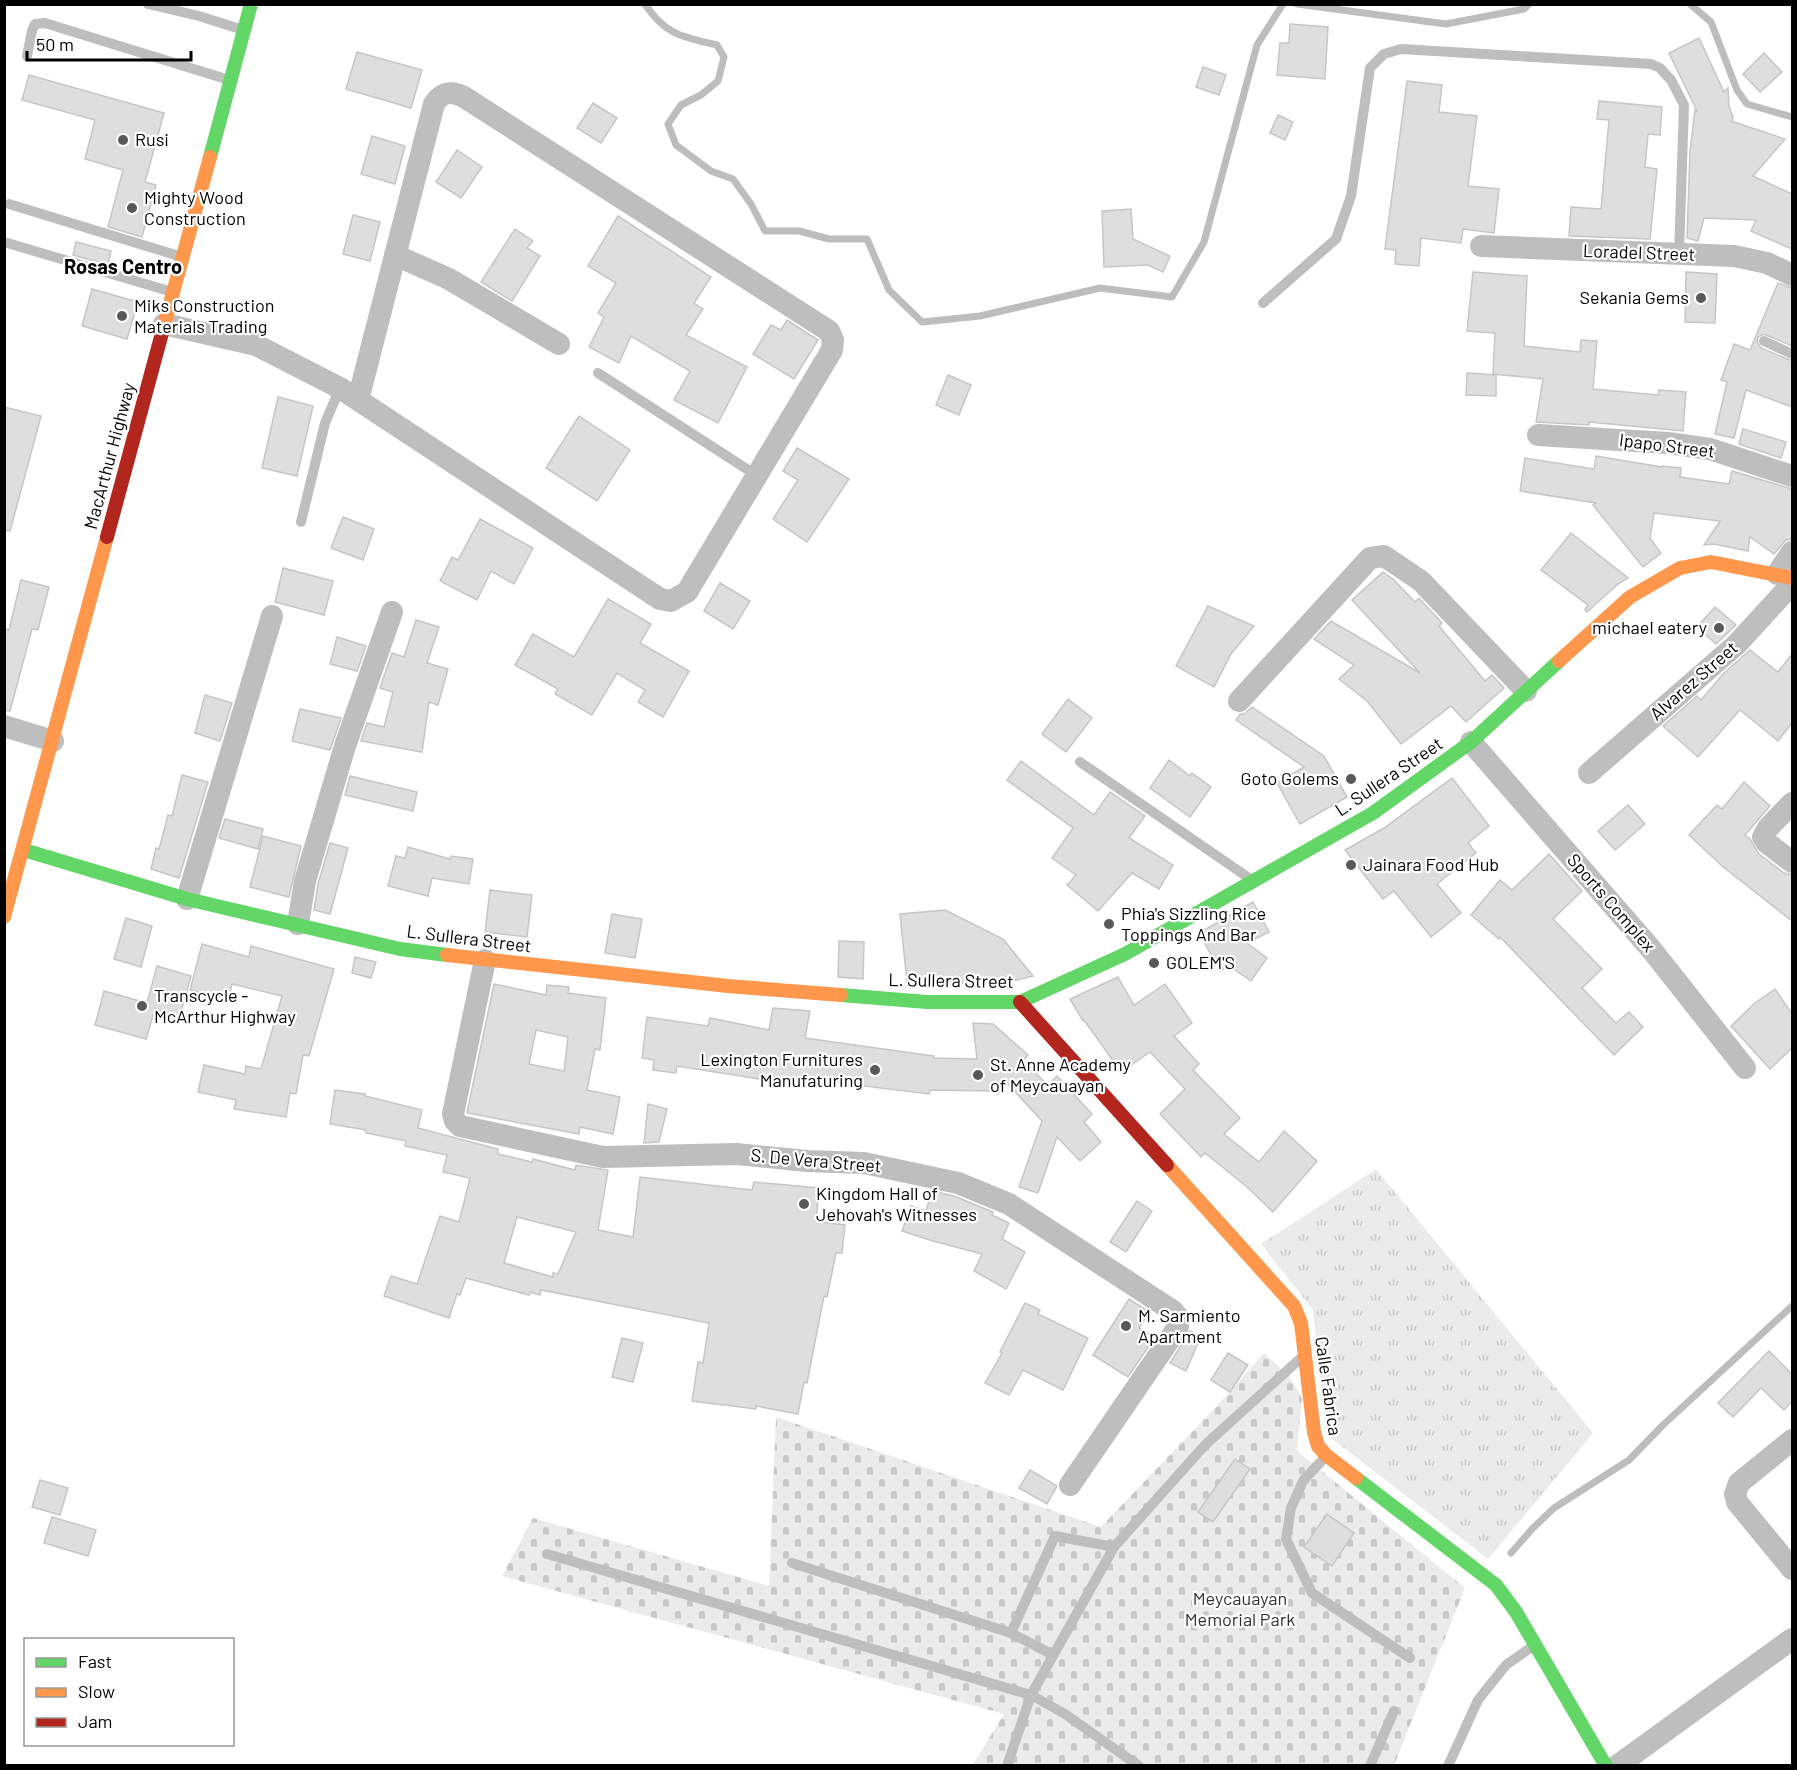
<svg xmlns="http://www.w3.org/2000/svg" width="1797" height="1770" font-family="Barlow,sans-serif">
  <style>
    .grass { fill: url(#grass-tufts) }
    .cemetery { fill: url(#cemetery-stones) }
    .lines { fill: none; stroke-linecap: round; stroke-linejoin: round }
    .stream { stroke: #bdbdbd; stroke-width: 7 }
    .building { fill: #dedede; stroke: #c6c6c6; stroke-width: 1.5; fill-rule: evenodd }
    .lane { stroke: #bebebe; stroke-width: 10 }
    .street { stroke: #bebebe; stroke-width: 22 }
    .fast { stroke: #63d668; stroke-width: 14 }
    .slow { stroke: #ff974d; stroke-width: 14 }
    .jam { stroke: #b3261e; stroke-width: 14 }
    .poi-dot { fill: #595959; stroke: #fff; stroke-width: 2 }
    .labels { text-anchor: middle; stroke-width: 4.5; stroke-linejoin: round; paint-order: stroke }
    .poi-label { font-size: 18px; fill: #000; stroke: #fff; text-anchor: start }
    .street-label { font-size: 18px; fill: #000; stroke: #fff }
    .park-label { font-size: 18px; fill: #313131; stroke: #fff }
    .neighbourhood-label { font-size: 20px; font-weight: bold; fill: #000; stroke: #fff }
  </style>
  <defs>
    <pattern id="grass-tufts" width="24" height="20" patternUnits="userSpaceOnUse" patternTransform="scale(1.5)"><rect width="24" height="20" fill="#ebebeb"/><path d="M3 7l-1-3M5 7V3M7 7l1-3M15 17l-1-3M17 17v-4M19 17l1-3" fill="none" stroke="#c8c8c8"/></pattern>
    <pattern id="cemetery-stones" width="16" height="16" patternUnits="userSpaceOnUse" patternTransform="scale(1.5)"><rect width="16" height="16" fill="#ebebeb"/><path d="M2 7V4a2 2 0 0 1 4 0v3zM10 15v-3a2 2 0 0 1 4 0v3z" fill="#c8c8c8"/></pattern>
  </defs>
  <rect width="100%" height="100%" fill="#fff"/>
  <polygon class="grass" points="1376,1169 1593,1433 1488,1559 1326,1434 1313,1310 1261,1244"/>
  <polygon class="cemetery" points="1264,1353 1290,1377 1302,1398 1297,1451 1465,1588 1394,1765 972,1766 1004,1714 502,1576 533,1518 769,1586 776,1417 1101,1527 1230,1392"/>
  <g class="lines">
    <g class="stream">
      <path d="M645 4C665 35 683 37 717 45L724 57 718 81 701 95 681 105 668 124 676 145 711 171 733 179 751 204 765 231H799L829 239H867L889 290 922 322 980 316 1100 288 1172 297 1204 242 1257 45 1283 4"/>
      <polyline points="1297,4 1446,24 1524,9 1529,4"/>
      <polyline points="1690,4 1711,22 1737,90 1747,104 1792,117"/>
      <polyline points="1511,1553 1533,1528 1554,1508 1629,1460 1663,1425 1792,1306"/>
    </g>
  </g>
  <g class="building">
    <polygon points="1290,24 1328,27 1325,79 1277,75 1280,43 1289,43"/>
    <polygon points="1699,38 1724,92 1728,88 1729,106 1733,118 1731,121 1785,139 1753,176 1792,194 1792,249 1751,231 1756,220 1704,218 1698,241 1687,238 1690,151 1695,110 1697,111 1669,53"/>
    <polygon points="357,52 422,70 411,108 346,89"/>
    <polygon points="1764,53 1782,72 1760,92 1743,74"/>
    <polygon points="1203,67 1226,75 1219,95 1196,87"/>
    <polygon points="29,75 164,113 145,182 156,185 142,237 108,227 123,170 85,159 95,120 22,100"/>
    <polygon points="1407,81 1442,85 1439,112 1477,116 1468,186 1499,189 1494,233 1463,229 1461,243 1421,238 1419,266 1395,264 1396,250 1385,249"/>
    <polygon points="1599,101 1662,107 1660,135 1648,134 1645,167 1657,169 1650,239 1569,236 1571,207 1601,209 1609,120 1597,119"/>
    <polygon points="593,103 617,118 601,143 577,128"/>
    <polygon points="1278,115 1293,122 1285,140 1270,133"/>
    <polygon points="372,136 405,146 395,184 361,174"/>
    <polygon points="457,150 482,167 461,198 436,182"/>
    <polygon points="1131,209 1133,239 1170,256 1163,272 1148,265 1104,267 1102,211"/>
    <polygon points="353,215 380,222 370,261 343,254"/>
    <polygon points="618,216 711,277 694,303 703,309 686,335 747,367 718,423 674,400 690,371 631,336 619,363 589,347 604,317 598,313 616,283 588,266"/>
    <polygon points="515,229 533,241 527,248 540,256 512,301 481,282"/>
    <polygon points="76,242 111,251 108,265 73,255"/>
    <polygon points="1473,272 1527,276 1524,346 1580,352 1581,340 1597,341 1593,389 1658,395 1659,390 1686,392 1683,431 1589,422 1589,425 1536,422 1543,379 1493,374 1495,333 1467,331"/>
    <polygon points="1686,272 1717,274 1715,323 1685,322"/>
    <polygon points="1778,283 1792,288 1792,346 1764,334 1758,337 1757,342 1761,348 1792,361 1792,407 1746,390 1734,438 1715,434 1727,382 1721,380 1734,344 1750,350"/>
    <polygon points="92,289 138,302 127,339 82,326"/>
    <polygon points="787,320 818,340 794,379 753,354 771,325 781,330"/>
    <polygon points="1467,373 1496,375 1496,396 1466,395"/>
    <polygon points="948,375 971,385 959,415 936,405"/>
    <polygon points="278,397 313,406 297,476 262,468"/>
    <polygon points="4,407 41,416 10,531 4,530"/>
    <polygon points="579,416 630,450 597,501 546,468"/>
    <polygon points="1743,429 1786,442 1781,458 1739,444"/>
    <polygon points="797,448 849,479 807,542 773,519 798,480 783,471"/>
    <polygon points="1596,456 1662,467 1662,466 1681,468 1680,477 1729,484 1732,471 1792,489 1792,539 1786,540 1774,554 1750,537 1748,551 1714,544 1704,545 1720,521 1654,513 1650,538 1661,553 1643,567 1593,505 1596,503 1520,491 1525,458 1594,469"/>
    <polygon points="343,517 374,529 363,560 331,548"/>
    <polygon points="480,519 533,548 514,584 491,571 477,600 440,581 452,557 458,560"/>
    <polygon points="1571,533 1628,578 1618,584 1587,612 1585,610 1588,605 1541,570"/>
    <polygon points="283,568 333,581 324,615 275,602"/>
    <polygon points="1383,572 1393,579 1415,602 1419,598 1442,623 1439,626 1485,681 1492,675 1504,688 1466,722 1451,706 1401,744 1367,701 1339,679 1354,665 1314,639 1331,621 1420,673 1352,600"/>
    <polygon points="21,580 49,587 38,630 32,629 10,711 4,710 4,629 9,630"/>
    <polygon points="720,583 750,601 733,629 704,611"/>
    <polygon points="608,599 651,624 640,643 689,671 663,717 638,702 645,690 617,673 592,715 555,694 558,689 515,665 533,634 574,657"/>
    <polygon points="1208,606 1254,626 1231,654 1214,687 1176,666"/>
    <polygon points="1715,607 1736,625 1716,644 1697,627"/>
    <polygon points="416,620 439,627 427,663 448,669 438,705 429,702 422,752 361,741 367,723 384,727 393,692 380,688 392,653 404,657"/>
    <polygon points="337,637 366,646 357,671 330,664"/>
    <polygon points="1750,650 1778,672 1792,654 1792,723 1778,741 1740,710 1698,757 1663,726 1697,696 1701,700 1724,673"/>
    <polygon points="205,695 232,703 220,741 195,733"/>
    <polygon points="1068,699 1092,718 1066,752 1042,734"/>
    <polygon points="1252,707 1324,756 1347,797 1300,824 1277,783 1304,767 1236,720 1240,714 1244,714"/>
    <polygon points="300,709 341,718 330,750 292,741"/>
    <polygon points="1169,760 1190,776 1192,773 1211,787 1190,817 1150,788"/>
    <polygon points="1021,761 1094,815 1110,792 1145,816 1129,838 1173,865 1159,889 1132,873 1098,911 1067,885 1076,875 1052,858 1073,828 1007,780"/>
    <polygon points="182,775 208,782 179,878 151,869 156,848 159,849 168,815 172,816"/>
    <polygon points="350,776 417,792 413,811 345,795"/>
    <polygon points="1452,778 1489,826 1468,843 1476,853 1437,884 1461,913 1431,937 1394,891 1383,899 1345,850 1384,828"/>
    <polygon points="1744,782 1770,806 1745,835 1750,839 1759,854 1784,873 1792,875 1792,921 1722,866 1689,835 1717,805 1722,809"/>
    <polygon points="1628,805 1645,824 1615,850 1598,831"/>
    <polygon points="225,819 263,829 258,849 219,838"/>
    <polygon points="263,836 301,846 289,897 250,887"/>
    <polygon points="330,843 348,848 330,914 314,910 318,884"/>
    <polygon points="408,847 450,859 451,856 473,859 469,884 432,878 428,896 388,886 396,856 405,858"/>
    <polygon points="1549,854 1582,891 1553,919 1602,969 1582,988 1616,1023 1629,1012 1643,1027 1614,1055 1500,937 1499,939 1471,915 1500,880 1512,890"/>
    <polygon points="490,890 532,895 527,937 485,932"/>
    <polygon points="1253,902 1269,932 1247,943 1267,958 1251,981 1229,966 1220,971 1199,933"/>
    <polygon points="945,910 1003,939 1033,976 1001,984 907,982 900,914"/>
    <polygon points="612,914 642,919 635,958 605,953"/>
    <polygon points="126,918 152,926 141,967 114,959"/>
    <polygon points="839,941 864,942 863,979 838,977"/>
    <polygon points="202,944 249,957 251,946 334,969 309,1056 303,1055 296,1094 290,1093 286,1117 234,1109 236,1100 198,1092 204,1065 245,1074 246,1066 261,1069 282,996 232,984 228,1000 190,990"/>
    <polygon points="355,957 376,962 371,978 352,973"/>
    <polygon points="157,966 191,976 180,1016 155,1009 146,1039 95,1025 104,991 147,1003"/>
    <polygon points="1118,977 1134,1005 1165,984 1192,1023 1174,1036 1199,1064 1193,1070 1240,1118 1224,1134 1259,1162 1284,1131 1317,1161 1273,1212 1247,1187 1205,1153 1201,1157 1160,1114 1185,1089 1150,1052 1121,1072 1084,1020 1083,1021 1070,999"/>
    <path d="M494 984 546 995 547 985 569 987 568 993 606 998 600 1050 595 1049 587 1090 620 1097 613 1134 580 1127 579 1134 467 1113ZM536 1030 568 1037 564 1071 529 1064Z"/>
    <polygon points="1775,989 1792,1014 1792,1048 1770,1069 1731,1026 1755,1003"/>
    <polygon points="773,1008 810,1011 805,1038 934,1056 933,1058 977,1059 973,1023 993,1024 1028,1055 1023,1061 1048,1085 1057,1076 1092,1114 1084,1122 1101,1142 1080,1161 1057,1137 1038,1193 1019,1187 1042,1121 1007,1083 998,1094 991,1091 930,1090 929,1094 816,1080 815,1084 765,1080 677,1066 676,1073 653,1070 654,1060 642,1058 647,1017 708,1026 710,1018 769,1030"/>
    <path d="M335 1090 365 1094V1096L422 1110 418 1128 498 1149V1154L532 1162 533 1159 575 1170 576 1165 608 1170 598 1230 633 1237 640 1177 752 1190 754 1182 819 1188 816 1221 845 1225 842 1253H836L827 1297 824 1296 807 1383 804 1382 798 1414 756 1406V1409L692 1401 698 1362 703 1363 709 1323 541 1290 540 1295 530 1292 529 1295 466 1278 460 1295 457 1294 449 1318 384 1296 391 1276 417 1284 440 1216 459 1222 470 1178 443 1172 447 1155 405 1146 406 1141 366 1133V1130L330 1124ZM517 1217 576 1232 558 1274 553 1273V1277L504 1263Z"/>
    <polygon points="648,1104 667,1109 659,1142 644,1143"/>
    <polygon points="932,1191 954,1196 993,1212 992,1215 1009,1223 1002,1239 1025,1252 1006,1289 974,1271 982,1254 933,1241 902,1231 911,1206 926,1211"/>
    <polygon points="1137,1201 1152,1211 1126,1252 1110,1242"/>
    <polygon points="1129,1299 1149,1312 1139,1328 1155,1337 1128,1377 1093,1355"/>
    <polygon points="1025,1303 1040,1310 1038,1314 1088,1338 1063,1390 1023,1370 1009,1395 985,1383 1002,1353 1000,1352"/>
    <polygon points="1190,1331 1201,1336 1186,1371 1170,1363"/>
    <polygon points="622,1338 643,1343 633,1382 612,1377"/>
    <polygon points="1769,1351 1792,1374 1792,1401 1784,1410 1761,1388 1733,1417 1718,1403"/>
    <polygon points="1228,1353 1248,1365 1230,1392 1211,1380"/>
    <polygon points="1235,1459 1250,1469 1213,1522 1198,1512"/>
    <polygon points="1030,1470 1057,1486 1047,1504 1019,1488"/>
    <polygon points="40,1480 68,1488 60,1515 32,1507"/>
    <polygon points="1327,1514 1354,1533 1332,1566 1304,1547"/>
    <polygon points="52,1517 96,1530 88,1556 44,1543"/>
  </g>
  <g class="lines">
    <g class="lane">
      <polyline points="148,4 199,16 240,29"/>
      <polyline points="27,56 32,31 35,24 45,23 226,79"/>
      <polyline points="9,204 179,256"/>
      <polyline points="4,242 169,291"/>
      <polyline points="1263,303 1336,239 1351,196 1370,68 1384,54 1401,49 1651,64 1660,68 1671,80 1684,105 1679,254"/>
      <polyline points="1764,341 1792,354"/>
      <polyline points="598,373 756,475"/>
      <polyline points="301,522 325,423 340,388"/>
      <polyline points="1080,762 1249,878"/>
      <polyline points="1326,1456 1303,1481 1291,1508 1286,1539 1312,1593 1410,1658"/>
      <polyline points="547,1554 1031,1695 1065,1714 1139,1766"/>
      <polyline points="792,1563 1011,1633 1053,1655"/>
      <polyline points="1011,1633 1055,1536 1114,1547"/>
      <polyline points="1007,1766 1031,1695 1114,1547 1205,1445 1301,1358"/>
      <polyline points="1370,1766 1394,1711"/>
      <polyline points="1448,1766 1478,1700 1506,1665 1533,1646"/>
    </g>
    <g class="street">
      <polyline points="1481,246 1734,256 1767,263 1792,275"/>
      <polyline points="395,255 449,279 559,344"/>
      <path d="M164 324 256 345 340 388 660 599 671 601 687 592 832 350 833 340 829 331 464 97C450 90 442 92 434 104L358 400"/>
      <polyline points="1538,435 1668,443 1710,449 1792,476"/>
      <polyline points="1777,574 1792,552"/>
      <polyline points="1239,701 1370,558 1384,556 1421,581 1526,691"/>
      <polyline points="4,726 53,741"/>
      <polyline points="1471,742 1651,949 1745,1068"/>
      <polyline points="1589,773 1737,644 1792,584"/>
      <polyline points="1792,803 1768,828 1763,837 1767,843 1792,862"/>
      <polyline points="187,899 272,616"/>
      <polyline points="298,924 305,881 345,746 392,612"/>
      <polyline points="485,960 453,1114 455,1121 460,1126 603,1157 736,1154 807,1161 864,1163 958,1183 1009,1204 1173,1311 1178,1317 1178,1327 1070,1485"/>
      <polyline points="1792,1440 1739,1483 1735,1494 1737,1502 1792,1569"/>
      <polyline points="1617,1766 1792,1639"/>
    </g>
    <g class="fast">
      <polyline points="210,157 251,4"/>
      <polyline points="24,850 187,899 400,949 447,955"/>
      <polyline points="841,995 927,1002 1020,1002 1125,954 1373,813 1471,742 1559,661"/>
      <polyline points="1356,1478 1496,1585 1516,1612 1606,1766"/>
    </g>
    <g class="slow">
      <polyline points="162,333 210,157"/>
      <polyline points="1559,661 1630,597 1680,568 1711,562 1792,578"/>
      <polyline points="4,917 107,537"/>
      <polyline points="447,955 728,986 841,995"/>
      <polyline points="1167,1165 1294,1306 1301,1323 1314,1432 1318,1446 1326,1455 1356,1478"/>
    </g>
    <g class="jam">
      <polyline points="107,537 162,333"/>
      <polyline points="1020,1002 1167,1165"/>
    </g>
  </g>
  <g class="poi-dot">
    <circle cx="123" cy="140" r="6"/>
    <circle cx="132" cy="208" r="6"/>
    <circle cx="1701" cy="298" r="6"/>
    <circle cx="122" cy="316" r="6"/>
    <circle cx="1719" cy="628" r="6"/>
    <circle cx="1351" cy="779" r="6"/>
    <circle cx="1351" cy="865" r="6"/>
    <circle cx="1109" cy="924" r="6"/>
    <circle cx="1154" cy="963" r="6"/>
    <circle cx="142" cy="1006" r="6"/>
    <circle cx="875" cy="1070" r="6"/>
    <circle cx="978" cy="1075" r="6"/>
    <circle cx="804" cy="1204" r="6"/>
    <circle cx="1126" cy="1326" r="6"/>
  </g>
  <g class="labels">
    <g class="poi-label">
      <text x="135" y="146">Rusi</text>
      <text x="144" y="204">Mighty Wood<tspan x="144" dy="21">Construction</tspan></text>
      <text x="1689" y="304" text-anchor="end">Sekania Gems</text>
      <text x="134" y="312">Miks Construction<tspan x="134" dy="21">Materials Trading</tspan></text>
      <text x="1707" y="634" text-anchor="end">michael eatery</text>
      <text x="1339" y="785" text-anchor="end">Goto Golems</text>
      <text x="1363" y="871">Jainara Food Hub</text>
      <text x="1121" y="920">Phia's Sizzling Rice<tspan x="1121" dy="21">Toppings And Bar</tspan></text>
      <text x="1166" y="969">GOLEM'S</text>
      <text x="154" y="1002">Transcycle -<tspan x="154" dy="21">McArthur Highway</tspan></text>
      <text x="863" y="1066" text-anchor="end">Lexington Furnitures<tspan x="863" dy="21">Manufaturing</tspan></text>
      <text x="990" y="1071">St. Anne Academy<tspan x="990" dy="21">of Meycauayan</tspan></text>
      <text x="816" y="1200">Kingdom Hall of<tspan x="816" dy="21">Jehovah's Witnesses</tspan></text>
      <text x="1138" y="1322">M. Sarmiento<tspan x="1138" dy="21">Apartment</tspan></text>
    </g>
    <g class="street-label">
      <text transform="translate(1639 253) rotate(2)" y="6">Loradel Street</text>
      <text transform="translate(1667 446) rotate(7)" y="6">Ipapo Street</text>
      <text transform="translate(110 456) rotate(-75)" y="6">MacArthur Highway</text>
      <text transform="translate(1694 681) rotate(-41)" y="6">Alvarez Street</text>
      <text transform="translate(1389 777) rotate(-34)" y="6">L. Sullera Street</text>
      <text transform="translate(1611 903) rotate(49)" y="6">Sports Complex</text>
      <text transform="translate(469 939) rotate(7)" y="6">L. Sullera Street</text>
      <text transform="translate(951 981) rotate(1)" y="6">L. Sullera Street</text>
      <text transform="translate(816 1161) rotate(5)" y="6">S. De Vera Street</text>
      <text transform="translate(1328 1386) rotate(82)" y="6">Calle Fabrica</text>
    </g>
    <g class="park-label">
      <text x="1240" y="1605">Meycauayan<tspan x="1240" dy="21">Memorial Park</tspan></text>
    </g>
    <g class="neighbourhood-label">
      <text x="123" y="274">Rosas Centro</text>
    </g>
  </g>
  <rect width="1797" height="1770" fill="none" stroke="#000000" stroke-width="12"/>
  <rect x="24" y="1638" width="210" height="108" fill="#ffffff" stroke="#999999" stroke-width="1.5"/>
  <rect x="36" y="1658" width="30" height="9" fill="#63d668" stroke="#999999" stroke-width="1.5"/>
  <text x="78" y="1668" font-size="18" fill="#000000">Fast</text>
  <rect x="36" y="1688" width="30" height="9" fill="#ff974d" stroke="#999999" stroke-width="1.5"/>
  <text x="78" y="1698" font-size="18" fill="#000000">Slow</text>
  <rect x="36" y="1718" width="30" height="9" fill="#b3261e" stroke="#999999" stroke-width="1.5"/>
  <text x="78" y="1728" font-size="18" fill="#000000">Jam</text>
  <path d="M27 51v9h164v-9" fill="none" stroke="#000000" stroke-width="3"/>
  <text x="36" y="51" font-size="18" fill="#000000" stroke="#ffffff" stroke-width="4.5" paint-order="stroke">50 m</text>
</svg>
